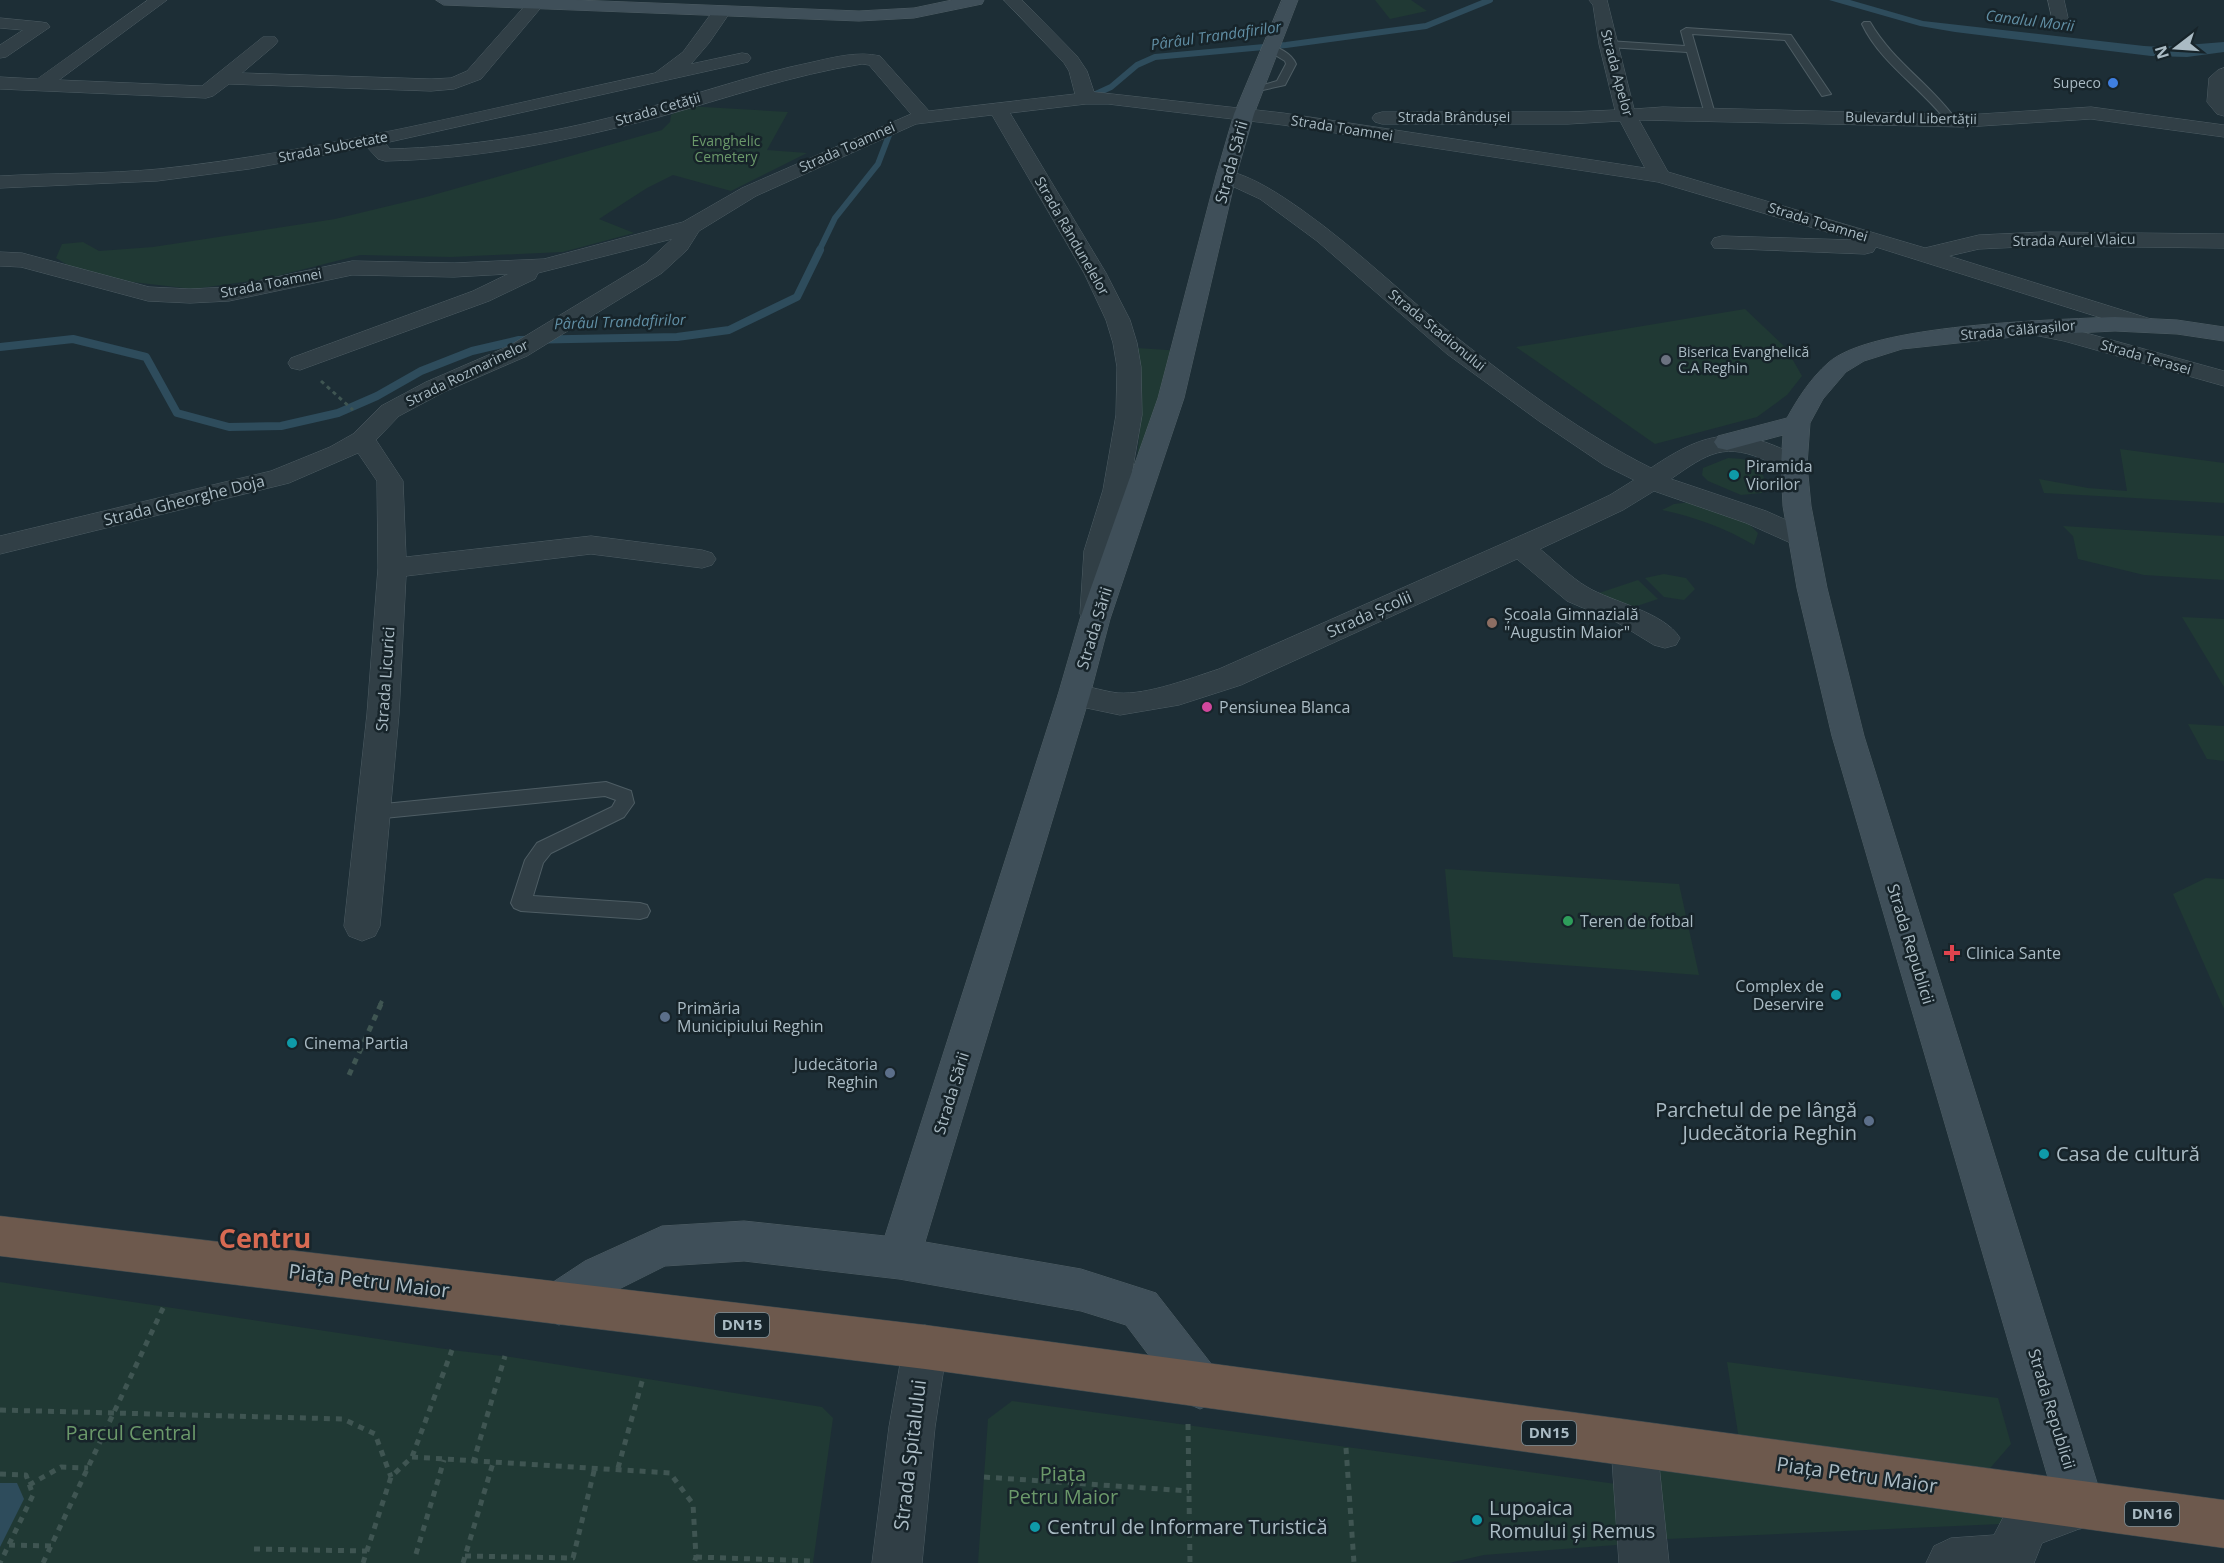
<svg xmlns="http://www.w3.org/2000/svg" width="2224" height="1563" font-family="'Open Sans',sans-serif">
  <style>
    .green { fill: #203934 }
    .water { fill: #2e4c5c }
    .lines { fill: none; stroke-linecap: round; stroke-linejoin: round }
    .stream-far1 { stroke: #2e4c5c; stroke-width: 6 }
    .stream { stroke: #2e4c5c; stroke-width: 8 }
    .lane-casing { stroke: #4e5d64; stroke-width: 2 }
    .street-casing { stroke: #4e5d64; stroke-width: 1 }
    .secondary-casing { stroke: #4e5d64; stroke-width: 1 }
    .highway-casing { stroke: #3c4a50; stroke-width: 1 }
    .path-far2 { stroke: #3f5552; stroke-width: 3; stroke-dasharray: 4 4; stroke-linecap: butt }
    .path-far1 { stroke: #3f5552; stroke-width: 4; stroke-dasharray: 4.5 4.5; stroke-linecap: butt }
    .path { stroke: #3f5552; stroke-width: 5; stroke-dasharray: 6 6; stroke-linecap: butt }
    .lane { fill: #313f46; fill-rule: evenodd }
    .street { fill: #313f46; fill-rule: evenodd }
    .secondary { fill: #3f4f59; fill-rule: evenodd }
    .highway { fill: #6d594d; fill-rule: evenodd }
    .shop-dot { fill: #3f7fe0; stroke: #17242a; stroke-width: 2 }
    .worship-dot { fill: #6b7280; stroke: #17242a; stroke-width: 2 }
    .culture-dot { fill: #0f9aa8; stroke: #17242a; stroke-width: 2 }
    .education-dot { fill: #8d6e63; stroke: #17242a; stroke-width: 2 }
    .hotel-dot { fill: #d1479c; stroke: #17242a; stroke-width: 2 }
    .leisure-dot { fill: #2e9e5b; stroke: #17242a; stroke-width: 2 }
    .health-dot { fill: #e0444e; stroke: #17242a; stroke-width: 2 }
    .service-dot { fill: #5c6f8a; stroke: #17242a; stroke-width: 2 }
    .labels { text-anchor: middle; stroke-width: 5; stroke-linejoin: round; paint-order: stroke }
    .far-street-label { font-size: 14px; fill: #aabbc4; stroke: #17242a }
    .far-poi-label { font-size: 14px; fill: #aabbc4; stroke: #17242a; text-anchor: end }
    .far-park-label { font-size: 14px; fill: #6b996a; stroke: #17242a }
    .far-water-label { font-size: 15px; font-style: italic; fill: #618fa5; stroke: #17242a }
    .shield { fill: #17242a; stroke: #7e8e96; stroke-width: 1.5 }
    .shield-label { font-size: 15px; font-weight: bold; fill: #aabbc4 }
    .street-label { font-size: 16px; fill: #aabbc4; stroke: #17242a }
    .poi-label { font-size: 16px; fill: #aabbc4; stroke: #17242a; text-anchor: start }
    .near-poi-label { font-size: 20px; fill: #aabbc4; stroke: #17242a; text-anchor: start }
    .near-street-label { font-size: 20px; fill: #aabbc4; stroke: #17242a }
    .near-park-label { font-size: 20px; fill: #6b996a; stroke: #17242a }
    .near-district-label { font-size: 27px; font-weight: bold; fill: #d76a52; stroke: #17242a }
  </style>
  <rect width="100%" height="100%" fill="#1d2e36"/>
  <g class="green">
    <polygon points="1375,0 1411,0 1427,11 1390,19"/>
    <polygon points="686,106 788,112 767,150 807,153 731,191 673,175 647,188 599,219 634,233 563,252 451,257 360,255 265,279 193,289 132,282 69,266 56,258 62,244 83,242 99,251 153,247 335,219 426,197 662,130 670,122 671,115"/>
    <polygon points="1745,309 1786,348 1802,376 1787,395 1757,417 1655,444 1516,347"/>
    <polygon points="1137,348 1183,351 1133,507 1141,415"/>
    <polygon points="2120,449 2224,463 2224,503 2044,493 2039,479 2088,488 2127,491"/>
    <path d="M1728 458C1751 459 1758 461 1766 483L1762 493 1741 495 1708 481 1702 475 1703 468Z"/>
    <path d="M1691 502 1745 520 1758 533 1754 545C1725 528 1695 517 1662 510L1674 504Z"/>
    <polygon points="2063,526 2224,536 2224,580 2144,575 2078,559 2073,536"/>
    <polygon points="1664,574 1686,578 1695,589 1684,600 1664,597 1645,578"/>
    <polygon points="1638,580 1658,599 1631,608 1593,595"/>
    <polygon points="2182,617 2224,619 2224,687"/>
    <polygon points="2188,724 2224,726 2224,761 2207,759"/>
    <polygon points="1445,869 1679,884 1699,975 1453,957"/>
    <polygon points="2206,878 2224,879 2224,1009 2173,894"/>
    <polygon points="0,1282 452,1350 511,1357 822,1407 833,1418 813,1563 0,1563"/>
    <polygon points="1727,1362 1998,1398 2011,1444 1986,1473 1742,1459"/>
    <polygon points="1012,1401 1638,1487 1642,1543 1484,1555 1449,1563 978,1563 988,1419"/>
    <polygon points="1637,1448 2070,1505 2023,1523 1645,1540"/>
  </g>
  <g class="water">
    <polygon points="1829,0 1850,0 1923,21 2144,46 2161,47 2224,42 2224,52 2187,57 2151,56 1955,32 1920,26"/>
    <polygon points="0,1483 17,1483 24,1499 0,1547"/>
  </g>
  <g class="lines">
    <g class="stream-far1">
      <polyline points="1087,98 1111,87 1137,65 1155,57 1286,45 1426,26 1490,0"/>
      <polyline points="819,251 835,218 878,164 891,130 897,128"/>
    </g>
    <polyline class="stream" points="0,347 73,339 146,357 177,413 229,427 281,426 338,413 377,396 421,371 472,351 519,340 677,337 729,330 797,297 820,250"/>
    <g class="lane-casing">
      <g id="lane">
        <path d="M1864 22H1870C1894 63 1930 83 1957 121L1956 123H1948C1922 88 1881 64 1862 24Z"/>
        <polygon points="1686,28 1791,35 1831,94 1822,96 1785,40 1692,34 1715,114 1710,117 1705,114 1687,52 1608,47 1603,44 1608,41 1685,46 1681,31"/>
        <path d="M1267 46C1277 45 1292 54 1296 64L1285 85 1249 93V89L1277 81 1286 64 1285 61 1267 50Z"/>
        <polygon points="606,782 631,791 634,803 624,817 551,853 543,863 533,896 640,903 647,905 650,911 647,917 640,919 521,911 514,908 511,903 525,860 537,843 612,807 616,800 605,796 374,819 368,817 365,812 368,807 374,805"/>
      </g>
    </g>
    <g class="street-casing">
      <g id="street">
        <polygon points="148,0 167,0 59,80 202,86 263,37 275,37 278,41 275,45 242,73 431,79 451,78 467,71 530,0 540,0 544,4 481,79 454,89 431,91 229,84 213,96 206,98 0,89 0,77 37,79"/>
        <path d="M1004 0H1022L1077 56 1087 71 1094 92 1283 113 1645 168 1620 121 1568 124H1382L1375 122 1372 118 1375 114 1382 112H1568L1615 110 1599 44 1593 5 1589 0H1607L1634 109 1663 107 1965 115 2091 107 2224 125V137L2091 119 1965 127 1639 120 1668 172 1925 248 1979 235 2042 232 2224 234V248L2042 246 1979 249 1949 256 2154 320 2158 325 2154 330 2146 332 1876 247 1873 252 1865 254 1714 248 1711 243 1714 238 1722 236 1854 240 1658 182 1283 125 1108 104H1086L1010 113 1106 273 1130 320 1137 343 1141 367 1142 415 1129 490 1112 551 1110 614 1105 621 1095 624 1085 621 1080 614 1084 551 1103 490 1116 415 1117 367 1113 343 1106 320 1084 273 992 115 916 124 756 196 699 231 687 250 662 273 527 356 444 392 399 416 376 440 403 481 406 557 591 536 702 550 712 553 716 559 712 565 702 568 591 554 406 576 399 714 380 926 375 936 362 941 349 936 344 926 367 714 378 568 377 481 358 453 289 483 0 554V536L271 471 330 447 353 434 381 406 426 382 509 346 646 263 672 239 538 273 535 279 489 301 300 370 291 368 288 363 291 358 473 291 508 274 454 277 352 275 229 301 190 303 148 301 21 267 0 266V252L22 253 149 287 190 289 229 287 352 261 454 263 544 259 683 222 742 188 911 114 869 65 862 64C792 75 727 98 659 117 569 141 478 159 385 161L378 159 367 147 249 169 157 181 0 188V176C53 173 107 174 159 169 326 151 491 108 655 73L683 52 716 7H728L731 11 709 43 691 64 742 53 748 54 751 58 748 62 385 143 390 149C469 147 548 134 624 114 687 98 749 75 813 62 835 57 858 51 880 56L929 111 1075 94 1069 71 1064 63Z"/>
        <polygon points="2048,0 2064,0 2068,18 2065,22 2053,22"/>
        <polygon points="0,18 41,22 47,23 50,27 6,57 0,58 0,45 23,30 0,28"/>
        <polygon points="2224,68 2224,116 2217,114 2207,102 2209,78 2218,70"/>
        <path d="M1226 170C1254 177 1279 194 1302 210 1360 251 1409 301 1465 344 1523 389 1585 435 1651 468 1710 428 1740 426 1803 459L1807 465 1803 471C1789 474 1781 468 1769 462 1725 441 1708 453 1671 479L1766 511 1813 532 1817 538 1813 544 1803 547 1793 544 1746 523 1654 491 1623 510 1540 549C1555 561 1570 577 1587 587 1612 602 1664 612 1680 638L1676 645 1665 648 1654 645 1618 623 1567 601 1517 559 1241 685 1179 705 1120 715 1063 703 1058 695 1063 687C1082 682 1099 691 1118 693 1148 695 1191 678 1219 669L1572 513 1610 495 1634 480 1604 465 1539 421 1447 354 1317 241 1260 199 1219 180 1216 176 1219 172Z"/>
        <polygon points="2032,321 2075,330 2224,371 2224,386 2064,341 2024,333 2020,328 2024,323"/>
        <polygon points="925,1325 941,1331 947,1347 935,1427 922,1563 872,1563 889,1427 903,1347 909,1331"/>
        <polygon points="1634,1422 1651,1428 1657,1445 1669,1563 1619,1563 1611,1445 1617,1428"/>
        <polygon points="2075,1483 2092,1490 2099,1507 2092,1524 2042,1543 2034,1563 1926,1563 1934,1546 1951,1538 1994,1535 2008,1508"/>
      </g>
    </g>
    <g class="secondary-casing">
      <g id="secondary">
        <polygon points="436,0 576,0 859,11 914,8 952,0 984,0 982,4 914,18 859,21 444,5"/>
        <polygon points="1282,0 1298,0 1254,114 1236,176 1184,398 1110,619 1090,695 925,1242 1081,1269 1156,1293 1216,1370 1223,1386 1216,1402 1200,1409 1184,1402 1126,1325 1081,1311 899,1279 744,1261 665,1266 615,1291 574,1318 559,1325 544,1318 537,1303 544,1288 585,1261 662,1226 744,1221 885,1236 1058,695 1080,619 1158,398 1216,176 1234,114"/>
        <path d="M2115 317 2177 320 2224 327V341L2177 334 2115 331 2032 335 1902 349 1864 361 1846 372 1823 399 1810 423 1807 465 1811 506 1827 588 1864 736 2104 1505 2097 1522 2080 1529 2063 1522 2056 1505 1832 736 1797 588 1783 506 1781 465 1783 435 1727 450 1718 448 1714 442 1718 436 1787 418C1798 398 1811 378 1828 363 1871 324 2053 320 2115 317Z"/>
      </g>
    </g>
    <g class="highway-casing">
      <polygon id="highway" points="0,1216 925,1325 2224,1500 2224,1548 925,1369 0,1256"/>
    </g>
    <polyline class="path-far2" points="321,381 353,410"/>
    <polyline class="path-far1" points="380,1005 382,1001"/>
    <g class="path">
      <polyline points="349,1075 381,1004"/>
      <polyline points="0,1410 343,1419 375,1434 391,1477"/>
      <polyline points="1188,1424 1190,1563"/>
      <polyline points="1346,1448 1354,1563"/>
      <polyline points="412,1457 670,1473 693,1504 696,1557 694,1563"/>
      <polyline points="473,1463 505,1356"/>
      <polyline points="618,1468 643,1378"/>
      <polyline points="0,1474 26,1475 33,1495 0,1563"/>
      <polyline points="984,1477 1189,1491"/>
      <polyline points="29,1485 61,1467 88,1468"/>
      <polyline points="9,1545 51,1546"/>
      <polyline points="254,1549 367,1551"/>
      <polyline points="416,1554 444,1460"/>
      <polyline points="465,1556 573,1558 595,1467"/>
      <polyline points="696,1557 813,1561"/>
      <polyline points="43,1563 164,1306"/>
      <polyline points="363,1563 391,1477 412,1457 452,1350"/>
      <polyline points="463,1563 493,1463"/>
    </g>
    <use href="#lane" class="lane"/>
    <use href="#street" class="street"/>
    <use href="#secondary" class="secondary"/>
    <use href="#highway" class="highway"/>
  </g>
  <circle class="shop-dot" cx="2113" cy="83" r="6"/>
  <circle class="worship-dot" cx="1666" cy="360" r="6"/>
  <g class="culture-dot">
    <circle cx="1734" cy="475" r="6"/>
    <circle cx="1836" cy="995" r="6"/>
    <circle cx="292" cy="1043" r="6"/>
    <circle cx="2044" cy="1154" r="6"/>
    <circle cx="1477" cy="1520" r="6"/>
    <circle cx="1035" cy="1527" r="6"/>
  </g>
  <circle class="education-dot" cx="1492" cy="623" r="6"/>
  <circle class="hotel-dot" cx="1207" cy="707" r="6"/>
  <circle class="leisure-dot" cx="1568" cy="921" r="6"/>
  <path class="health-dot" d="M1949 944h6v6h6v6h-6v6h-6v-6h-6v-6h6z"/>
  <g class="service-dot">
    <circle cx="665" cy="1017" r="6"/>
    <circle cx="890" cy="1073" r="6"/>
    <circle cx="1869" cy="1121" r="6"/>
  </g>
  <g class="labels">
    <g class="far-street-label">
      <text transform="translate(1617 73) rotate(75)" y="5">Strada Apelor</text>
      <text transform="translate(658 109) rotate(-16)" y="5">Strada Cetății</text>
      <text x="1454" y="122">Strada Brândușei</text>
      <text transform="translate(1911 118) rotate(1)" y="5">Bulevardul Libertății</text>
      <text transform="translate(1342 128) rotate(9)" y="5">Strada Toamnei</text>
      <text transform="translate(333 147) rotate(-11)" y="5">Strada Subcetate</text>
      <text transform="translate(847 147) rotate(-24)" y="5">Strada Toamnei</text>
      <text transform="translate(1818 222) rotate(17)" y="5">Strada Toamnei</text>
      <text transform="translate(1072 236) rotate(60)" y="5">Strada Rândunelelor</text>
      <text transform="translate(2074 240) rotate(-1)" y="5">Strada Aurel Vlaicu</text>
      <text transform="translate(271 283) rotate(-11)" y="5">Strada Toamnei</text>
      <text transform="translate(1437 330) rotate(39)" y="5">Strada Stadionului</text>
      <text transform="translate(2018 330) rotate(-5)" y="5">Strada Călărașilor</text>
      <text transform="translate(2146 357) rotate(16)" y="5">Strada Terasei</text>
      <text transform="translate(467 373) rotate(-26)" y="5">Strada Rozmarinelor</text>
    </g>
    <g class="far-poi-label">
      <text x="2101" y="88">Supeco</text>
      <text x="1678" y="357" text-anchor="start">Biserica Evanghelică<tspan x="1678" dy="16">C.A Reghin</tspan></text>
    </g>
    <g class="far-park-label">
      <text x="726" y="146">Evanghelic<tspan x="726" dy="16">Cemetery</tspan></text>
    </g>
    <g class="far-water-label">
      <text transform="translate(2030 21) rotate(7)" y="5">Canalul Morii</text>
      <text transform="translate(1216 36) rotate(-8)" y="5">Pârâul Trandafirilor</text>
      <text transform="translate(620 322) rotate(-2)" y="5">Pârâul Trandafirilor</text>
    </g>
    <g class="shield">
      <rect x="715" y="1313" width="54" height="24" rx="4.5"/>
      <rect x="1522" y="1421" width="54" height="24" rx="4.5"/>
      <rect x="2125" y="1502" width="54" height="24" rx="4.5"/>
    </g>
    <g class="shield-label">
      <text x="742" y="1330">DN15</text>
      <text x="1549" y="1438">DN15</text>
      <text x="2152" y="1519">DN16</text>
    </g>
    <g class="street-label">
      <text transform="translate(1231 162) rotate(-75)" y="6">Strada Sării</text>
      <text transform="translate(184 500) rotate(-14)" y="6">Strada Gheorghe Doja</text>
      <text transform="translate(1369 614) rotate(-24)" y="6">Strada Școlii</text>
      <text transform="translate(1094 628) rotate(-73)" y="6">Strada Sării</text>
      <text transform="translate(385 679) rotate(-86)" y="6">Strada Licurici</text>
      <text transform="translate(1911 944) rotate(73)" y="6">Strada Republicii</text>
      <text transform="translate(951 1093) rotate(-73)" y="6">Strada Sării</text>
      <text transform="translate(2052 1409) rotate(73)" y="6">Strada Republicii</text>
    </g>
    <g class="poi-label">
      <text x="1746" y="472">Piramida<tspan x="1746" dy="18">Viorilor</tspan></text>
      <text x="1504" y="620">Școala Gimnazială<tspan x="1504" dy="18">"Augustin Maior"</tspan></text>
      <text x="1219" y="713">Pensiunea Blanca</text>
      <text x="1580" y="927">Teren de fotbal</text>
      <text x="1966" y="959">Clinica Sante</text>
      <text x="1824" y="992" text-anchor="end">Complex de<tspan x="1824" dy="18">Deservire</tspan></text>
      <text x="677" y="1014">Primăria<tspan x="677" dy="18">Municipiului Reghin</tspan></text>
      <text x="304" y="1049">Cinema Partia</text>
      <text x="878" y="1070" text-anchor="end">Judecătoria<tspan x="878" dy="18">Reghin</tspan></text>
    </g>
    <g class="near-poi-label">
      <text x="1857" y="1117" text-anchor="end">Parchetul de pe lângă<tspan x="1857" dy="23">Judecătoria Reghin</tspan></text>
      <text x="2056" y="1161">Casa de cultură</text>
      <text x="1489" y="1515">Lupoaica<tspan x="1489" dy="23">Romului și Remus</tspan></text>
      <text x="1047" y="1534">Centrul de Informare Turistică</text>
    </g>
    <g class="near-street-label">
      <text transform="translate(369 1281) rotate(7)" y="7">Piața Petru Maior</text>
      <text transform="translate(910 1455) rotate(-83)" y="7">Strada Spitalului</text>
      <text transform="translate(1857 1475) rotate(8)" y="7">Piața Petru Maior</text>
    </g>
    <g class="near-park-label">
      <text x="131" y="1440">Parcul Central</text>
      <text x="1063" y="1481">Piața<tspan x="1063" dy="23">Petru Maior</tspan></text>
    </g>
    <g class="near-district-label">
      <text x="265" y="1248">Centru</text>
    </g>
  </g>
  <g transform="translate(2176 48) rotate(253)" stroke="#17242a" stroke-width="4.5" paint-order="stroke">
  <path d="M0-4.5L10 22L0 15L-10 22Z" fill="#aabbc4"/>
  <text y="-9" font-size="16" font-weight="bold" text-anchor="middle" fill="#aabbc4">N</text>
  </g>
</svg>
